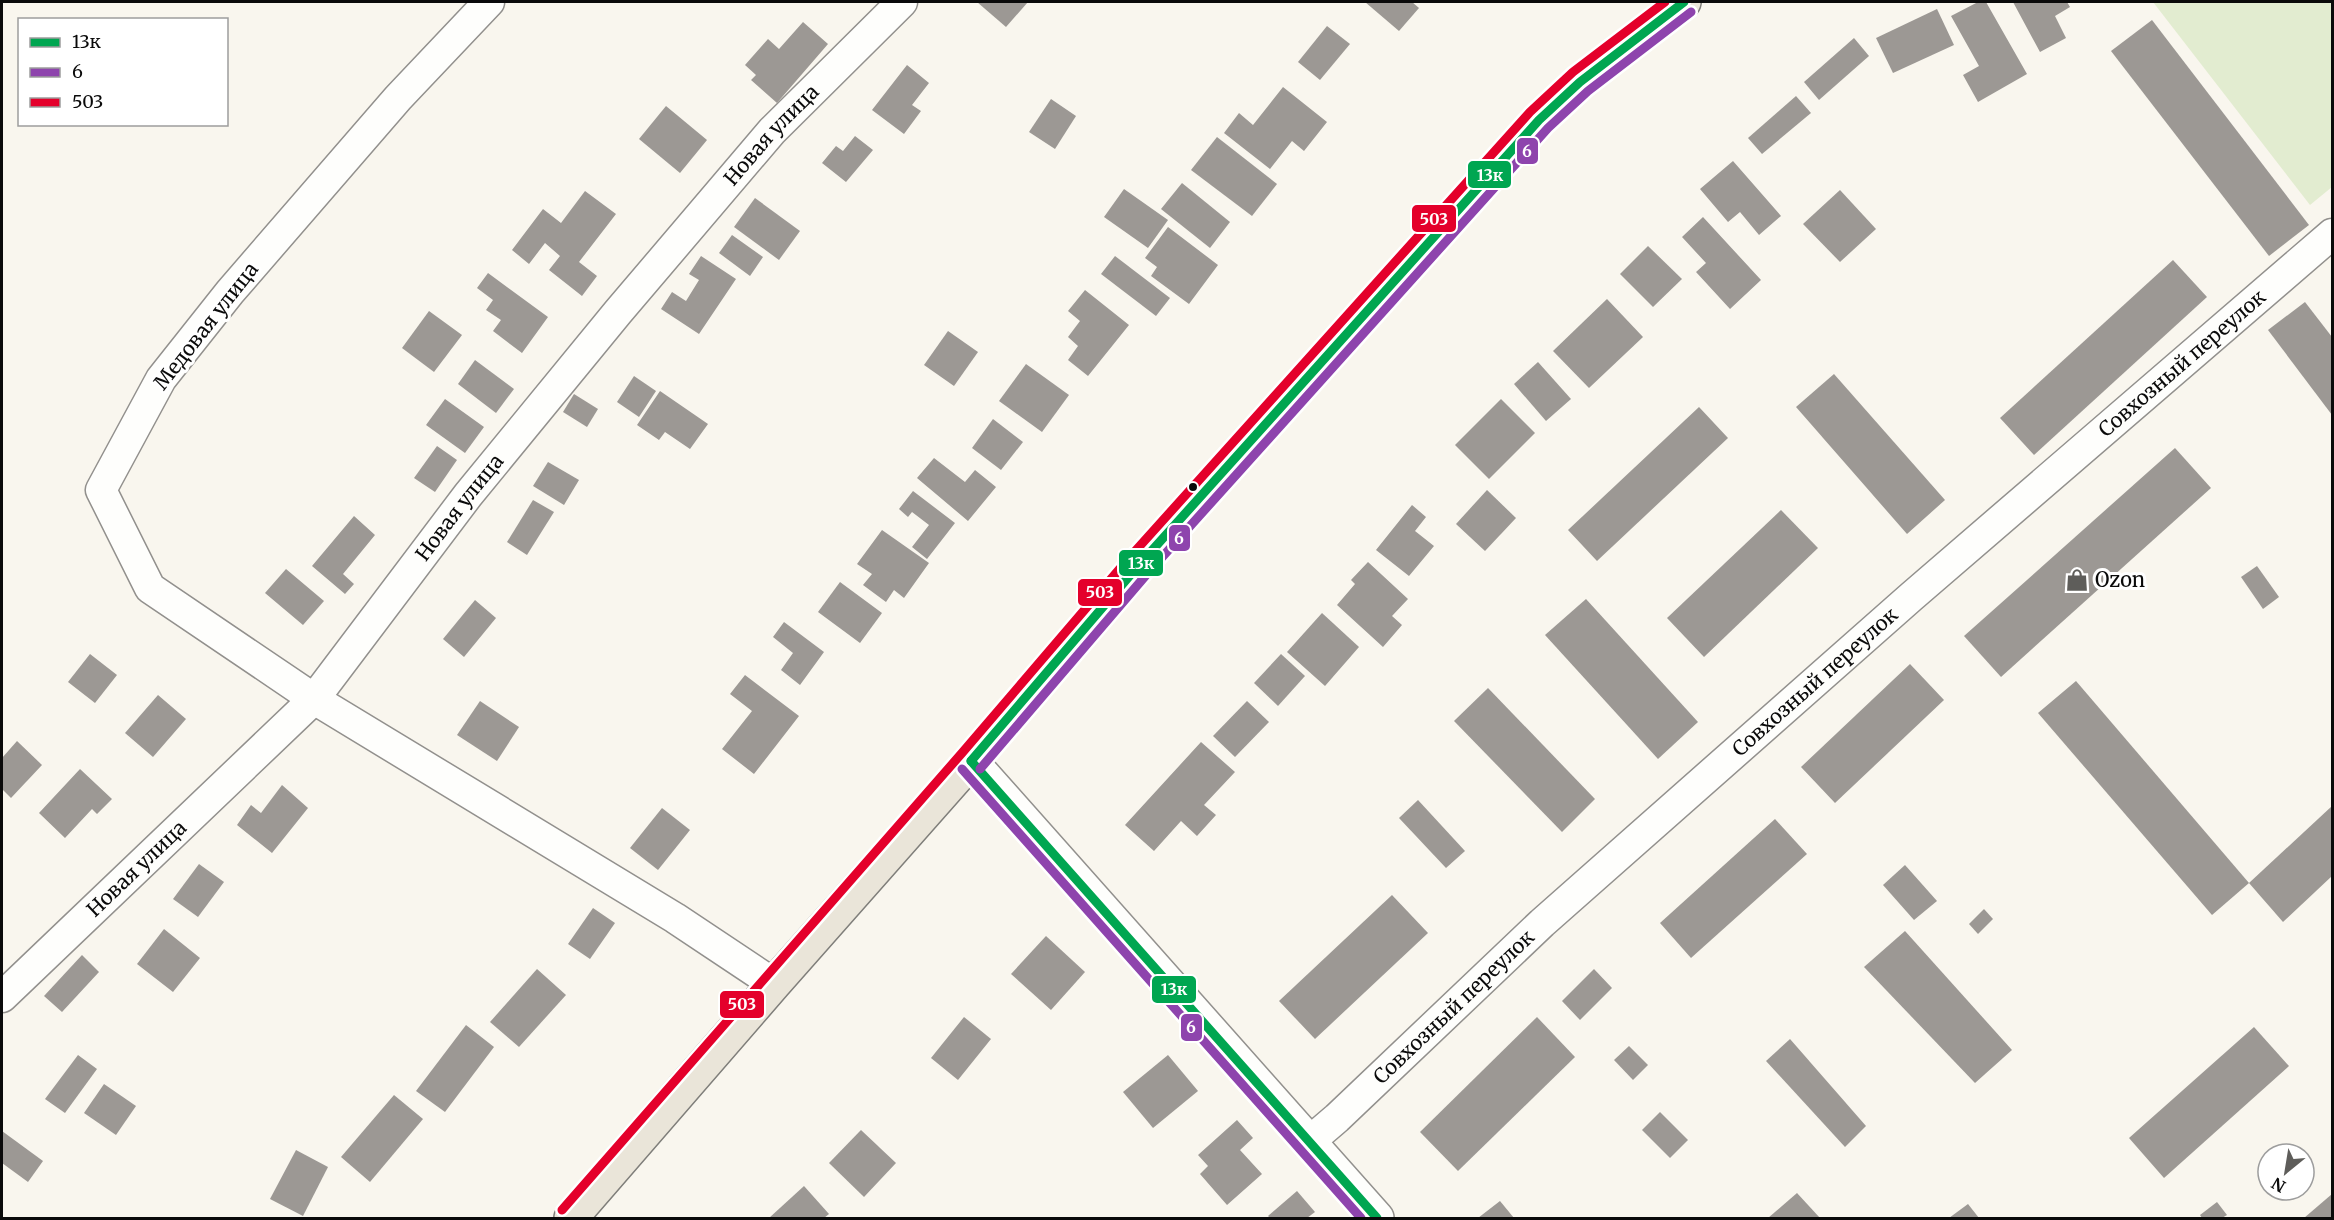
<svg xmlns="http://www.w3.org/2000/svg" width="2334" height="1220" font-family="Merriweather,serif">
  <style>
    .green { fill: #e2ecd0 }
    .building { fill: #9c9894 }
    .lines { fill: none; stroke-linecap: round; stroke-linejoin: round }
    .minor-casing { stroke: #92908d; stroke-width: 33 }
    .tertiary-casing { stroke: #92908d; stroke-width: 36 }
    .primary-casing { stroke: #7f7e7a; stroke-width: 36 }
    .minor { stroke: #fefefc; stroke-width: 30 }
    .tertiary { stroke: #fefefc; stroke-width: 33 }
    .primary { stroke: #eae5d9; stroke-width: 33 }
    .bus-1-casing { stroke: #fff; stroke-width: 14 }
    .bus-2-casing { stroke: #fff; stroke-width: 14 }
    .bus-3-casing { stroke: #fff; stroke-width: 14 }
    .bus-1 { stroke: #00a651; stroke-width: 9 }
    .bus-2 { stroke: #8e44ad; stroke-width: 9 }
    .bus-3 { stroke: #e4002b; stroke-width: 9 }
    .bus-dot { fill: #0a0a0a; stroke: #fff; stroke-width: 2 }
    .labels { text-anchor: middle; stroke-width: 6; stroke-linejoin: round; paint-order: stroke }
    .street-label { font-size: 20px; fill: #0a0a0a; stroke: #fff }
    .poi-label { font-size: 20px; fill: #0a0a0a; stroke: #fff; text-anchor: start }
    .line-badge { stroke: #fff; stroke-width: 2 }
    .badge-label { font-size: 16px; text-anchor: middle; font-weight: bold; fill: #fff }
  </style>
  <rect width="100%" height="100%" fill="#f9f6ee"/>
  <polygon class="green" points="2153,2 2332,2 2332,187 2310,205"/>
  <g class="building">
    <polygon points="977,2 1028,2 1006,27"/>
    <polygon points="1365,2 1412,2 1419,8 1399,31"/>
    <polygon points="1978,2 1986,2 2027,74 1978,102 1963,75 1979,66 1951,16"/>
    <polygon points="2013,2 2067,2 2070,7 2055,16 2066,38 2040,52"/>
    <polygon points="1937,9 1954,45 1893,73 1876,38"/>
    <polygon points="2152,20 2309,225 2269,256 2111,51"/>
    <polygon points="803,22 828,44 777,103 751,80 756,75 745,65 768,39 779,49"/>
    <polygon points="1327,26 1350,44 1320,80 1298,62"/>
    <polygon points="1854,38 1869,56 1819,100 1804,82"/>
    <polygon points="907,65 929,83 912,105 921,111 904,134 872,110"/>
    <polygon points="1283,87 1327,122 1304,151 1292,141 1270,169 1224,133 1239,113 1253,125"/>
    <polygon points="1796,96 1811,113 1762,154 1748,138"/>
    <polygon points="1051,99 1076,116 1055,149 1029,132"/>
    <polygon points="666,106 707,140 680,173 639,139"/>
    <polygon points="855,136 873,150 846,182 822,163 836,146 843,151"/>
    <polygon points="1217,137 1277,184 1252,216 1191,170"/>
    <polygon points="1733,161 1781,216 1759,235 1740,212 1728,222 1700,189"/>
    <polygon points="1182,183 1230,222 1210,248 1161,209"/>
    <polygon points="1124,189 1168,220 1148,248 1104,217"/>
    <polygon points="1840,190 1876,229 1840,262 1803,224"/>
    <polygon points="585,191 616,214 579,262 597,276 582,296 549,270 560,256 545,243 529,264 512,250 543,209 561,223"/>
    <polygon points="755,198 800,231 779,260 734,227"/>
    <polygon points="1703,217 1761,280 1730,309 1696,272 1706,263 1682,237"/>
    <polygon points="1168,227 1218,265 1189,304 1151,276 1157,267 1145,258"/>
    <polygon points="732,235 763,257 750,276 719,253"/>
    <polygon points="1648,246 1682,279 1653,307 1620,274"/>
    <polygon points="701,256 736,279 699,334 661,309 672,292 686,301 699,280 689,274"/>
    <polygon points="1115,256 1170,298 1156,316 1101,274"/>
    <polygon points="2173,260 2207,297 2034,455 2000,418"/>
    <polygon points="488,273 548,317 522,353 493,331 501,320 486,310 493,300 477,288"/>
    <polygon points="1085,290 1129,325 1088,376 1068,360 1078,346 1068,337 1080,321 1068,311"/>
    <polygon points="1607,299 1643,337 1589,388 1553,351"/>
    <polygon points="2305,302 2332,337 2332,415 2268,330"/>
    <polygon points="429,311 462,335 434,372 402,348"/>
    <polygon points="948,331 978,352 954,386 924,365"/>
    <polygon points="475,360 514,389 496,413 458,384"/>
    <polygon points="1538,362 1571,399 1546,421 1514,384"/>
    <polygon points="1026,364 1069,395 1042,432 999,401"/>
    <polygon points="1834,374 1945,500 1907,534 1796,407"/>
    <polygon points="634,376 656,391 639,417 617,402"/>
    <polygon points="660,391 708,424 690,449 665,432 659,440 637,425"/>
    <polygon points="574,394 598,409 587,427 563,412"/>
    <polygon points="445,399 484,427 465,453 426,425"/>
    <polygon points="1501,399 1535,433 1489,479 1455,445"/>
    <polygon points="1699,407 1728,438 1597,561 1568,530"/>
    <polygon points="993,419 1023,442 1001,470 972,448"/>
    <polygon points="437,446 457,460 435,492 414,478"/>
    <polygon points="2175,448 2211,488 2001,677 1964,636"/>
    <polygon points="934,458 965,482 975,470 996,487 968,521 917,478"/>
    <polygon points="548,462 579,480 564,505 533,486"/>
    <polygon points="1487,490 1516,518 1485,551 1456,524"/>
    <polygon points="913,491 955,523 927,559 912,547 929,525 912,512 908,517 899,509"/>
    <polygon points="533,500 554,512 527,555 507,542"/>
    <polygon points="1412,505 1426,517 1415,531 1434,546 1409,576 1376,550"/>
    <polygon points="1781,510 1818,548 1704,657 1667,618"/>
    <polygon points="354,516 375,535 343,574 354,584 345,594 312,566"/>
    <polygon points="882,530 929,563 904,598 894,590 886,602 863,585 872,574 857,564"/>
    <polygon points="1368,562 1408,599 1392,616 1402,625 1383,647 1337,605 1355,584 1351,580"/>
    <polygon points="2257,566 2279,597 2263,609 2241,577"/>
    <polygon points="286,569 324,601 303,625 265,593"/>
    <polygon points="840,582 882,613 860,643 818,612"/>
    <polygon points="1586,599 1698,722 1658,759 1545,635"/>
    <polygon points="475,600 496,618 464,657 443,639"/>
    <polygon points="1322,613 1359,647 1325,686 1287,652"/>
    <polygon points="784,622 824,652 800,685 781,670 793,653 773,637"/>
    <polygon points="90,654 117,675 95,703 68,682"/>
    <polygon points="1281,654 1305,676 1278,706 1254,683"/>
    <polygon points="1910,664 1944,700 1835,803 1801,767"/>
    <polygon points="745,675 799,716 754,774 722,749 752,711 730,694"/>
    <polygon points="2076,681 2249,883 2212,915 2038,713"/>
    <polygon points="1488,688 1595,799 1562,832 1454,721"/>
    <polygon points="158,695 186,719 153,757 125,733"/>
    <polygon points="480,701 519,727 497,761 457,735"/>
    <polygon points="1247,701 1269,722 1235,757 1213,736"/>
    <polygon points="17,741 42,765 11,798 2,789 2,758"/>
    <polygon points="1201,742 1235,772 1204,805 1216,815 1197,836 1181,821 1154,851 1125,825"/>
    <polygon points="80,769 112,799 97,814 92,809 65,838 39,813"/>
    <polygon points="282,785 308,808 272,853 237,825 251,805 261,813"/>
    <polygon points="1418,800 1465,851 1446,868 1399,818"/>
    <polygon points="2332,806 2332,876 2283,922 2249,883"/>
    <polygon points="662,808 690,830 658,870 630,848"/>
    <polygon points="1775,819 1807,854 1691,958 1660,923"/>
    <polygon points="199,864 224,882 198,917 173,899"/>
    <polygon points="1905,865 1937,901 1914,920 1883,885"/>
    <polygon points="1392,895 1428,933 1315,1039 1279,1001"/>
    <polygon points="593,908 615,923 590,959 568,944"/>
    <polygon points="1984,909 1993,919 1978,934 1969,924"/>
    <polygon points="164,929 200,958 173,992 137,964"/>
    <polygon points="1905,931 2012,1050 1975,1083 1864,967"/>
    <polygon points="1046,936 1085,972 1051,1010 1011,974"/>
    <polygon points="82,955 99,972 62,1012 44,996"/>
    <polygon points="537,969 566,995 519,1047 490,1022"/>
    <polygon points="1594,969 1612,988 1580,1020 1562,1001"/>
    <polygon points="964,1017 991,1039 958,1080 931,1058"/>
    <polygon points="1537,1017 1575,1057 1458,1171 1420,1132"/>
    <polygon points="466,1025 494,1047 445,1112 416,1091"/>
    <polygon points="2254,1027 2289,1066 2164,1178 2129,1138"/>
    <polygon points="1790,1039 1866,1126 1845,1147 1766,1061"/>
    <polygon points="1629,1046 1648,1065 1633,1080 1614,1060"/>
    <polygon points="78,1055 97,1069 65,1113 45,1099"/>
    <polygon points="1168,1055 1198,1091 1153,1128 1123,1092"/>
    <polygon points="104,1084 136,1106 116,1135 84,1113"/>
    <polygon points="394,1095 423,1119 370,1182 341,1157"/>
    <polygon points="1660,1112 1688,1140 1670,1158 1642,1130"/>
    <polygon points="1237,1120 1253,1138 1240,1150 1262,1174 1227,1205 1200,1174 1208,1166 1198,1155"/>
    <polygon points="861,1130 896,1163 864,1197 829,1163"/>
    <polygon points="2,1131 43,1161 28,1182 2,1163"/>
    <polygon points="296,1150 328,1167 303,1216 270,1199"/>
    <polygon points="804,1186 829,1214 824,1218 769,1218"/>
    <polygon points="1297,1191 1315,1212 1307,1218 1270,1218 1268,1216"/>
    <polygon points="1797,1193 1820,1218 1768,1218"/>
    <polygon points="2332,1194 2332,1218 2304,1218"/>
    <polygon points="1500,1201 1514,1218 1478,1218"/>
    <polygon points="2217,1202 2227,1215 2222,1218 2202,1218 2200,1215"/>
    <polygon points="1968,1204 1979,1218 1949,1218"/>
  </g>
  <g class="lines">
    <g class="minor-casing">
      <g id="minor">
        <polyline points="489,2 398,98 230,292 161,379 101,490 150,588 314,699 675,918 774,984"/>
        <path id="s1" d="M2 997 314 699 468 495 618 312 772 131 902 2"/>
        <path id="s2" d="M1309 1142 1337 1118 1542 923 1911 597 2332 234"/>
      </g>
    </g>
    <g class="tertiary-casing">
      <polyline id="tertiary" points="971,761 1377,1218"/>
    </g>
    <g class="primary-casing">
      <polyline id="primary" points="571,1218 774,984 971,761 1138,566 1539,120 1580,82 1684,2"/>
    </g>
    <use href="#minor" class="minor"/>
    <use href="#tertiary" class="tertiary"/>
    <use href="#primary" class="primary"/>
    <g class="bus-1-casing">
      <g id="bus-1">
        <polyline points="971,761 1138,566 1539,120 1580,82 1684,2"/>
        <polyline points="971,761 1377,1218"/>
      </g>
    </g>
    <g class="bus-2-casing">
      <g id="bus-2">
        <polyline points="962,769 1361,1218"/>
        <polyline points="980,769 1147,574 1548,128 1588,91 1691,12"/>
      </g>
    </g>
    <g class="bus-3-casing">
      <polyline id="bus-3" points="562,1210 962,753 1129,558 1530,112 1573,72 1665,2"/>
    </g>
    <use href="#bus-1" class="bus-1"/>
    <use href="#bus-2" class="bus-2"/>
    <use href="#bus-3" class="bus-3"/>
  </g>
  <defs>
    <g id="shop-bare" transform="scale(1.8)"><path d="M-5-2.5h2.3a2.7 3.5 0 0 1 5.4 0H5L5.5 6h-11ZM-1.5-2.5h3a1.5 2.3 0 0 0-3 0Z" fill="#5e5d5a" stroke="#fff" stroke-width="2.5" paint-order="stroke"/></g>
  </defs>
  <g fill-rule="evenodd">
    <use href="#shop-bare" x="2077" y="580"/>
  </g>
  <circle class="bus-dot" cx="1193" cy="487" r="5"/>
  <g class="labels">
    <g class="street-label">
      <text dy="7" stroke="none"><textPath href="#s1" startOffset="1158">Новая улица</textPath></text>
      <text transform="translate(206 326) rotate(-52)" y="7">Медовая улица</text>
      <text dy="7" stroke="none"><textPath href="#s2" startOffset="1170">Совхозный переулок</textPath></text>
      <text dy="7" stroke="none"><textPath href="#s1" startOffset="672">Новая улица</textPath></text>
      <text dy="7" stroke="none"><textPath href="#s2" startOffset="684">Совхозный переулок</textPath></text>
      <text dy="7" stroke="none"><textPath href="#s1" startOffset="186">Новая улица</textPath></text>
      <text dy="7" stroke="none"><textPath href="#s2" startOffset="198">Совхозный переулок</textPath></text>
    </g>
    <g class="poi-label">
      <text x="2095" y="587">Ozon</text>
    </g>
  </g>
  <g class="line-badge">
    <rect x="1516" y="137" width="23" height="28" rx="6" fill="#8e44ad"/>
    <rect x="1467" y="160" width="45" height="29" rx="6" fill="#00a651"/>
    <rect x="1411" y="204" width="46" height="29" rx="6" fill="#e4002b"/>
    <rect x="1168" y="524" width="23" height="28" rx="6" fill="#8e44ad"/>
    <rect x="1118" y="549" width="46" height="28" rx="6" fill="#00a651"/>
    <rect x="1077" y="578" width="46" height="29" rx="6" fill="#e4002b"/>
    <rect x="1151" y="975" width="46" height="29" rx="6" fill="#00a651"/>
    <rect x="719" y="990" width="46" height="29" rx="6" fill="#e4002b"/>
    <rect x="1180" y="1013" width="23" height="29" rx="6" fill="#8e44ad"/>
  </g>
  <g class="badge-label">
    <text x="1527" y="157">6</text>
    <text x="1490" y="181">13к</text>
    <text x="1434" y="225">503</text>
    <text x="1179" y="544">6</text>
    <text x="1141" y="569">13к</text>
    <text x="1100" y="598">503</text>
    <text x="1174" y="995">13к</text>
    <text x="742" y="1010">503</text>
    <text x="1191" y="1033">6</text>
  </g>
  <rect width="2334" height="1220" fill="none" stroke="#0a0a0a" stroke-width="6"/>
  <rect x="18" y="18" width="210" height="108" fill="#ffffff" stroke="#9d9d9d" stroke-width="1.5"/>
  <rect x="30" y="38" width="30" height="9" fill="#00a651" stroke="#9d9d9d" stroke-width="1.5"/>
  <text x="72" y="48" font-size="18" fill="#0a0a0a">13к</text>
  <rect x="30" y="68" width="30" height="9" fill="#8e44ad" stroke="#9d9d9d" stroke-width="1.5"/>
  <text x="72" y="78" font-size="18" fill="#0a0a0a">6</text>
  <rect x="30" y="98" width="30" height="9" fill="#e4002b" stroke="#9d9d9d" stroke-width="1.5"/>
  <text x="72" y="108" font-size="18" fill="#0a0a0a">503</text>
  <g transform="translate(2286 1172) rotate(210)"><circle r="28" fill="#ffffff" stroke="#9d9d9d" stroke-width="1.5"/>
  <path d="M0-4.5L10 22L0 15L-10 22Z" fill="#5e5d5a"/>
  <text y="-9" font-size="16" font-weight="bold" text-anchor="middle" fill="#0a0a0a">N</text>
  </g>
</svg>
